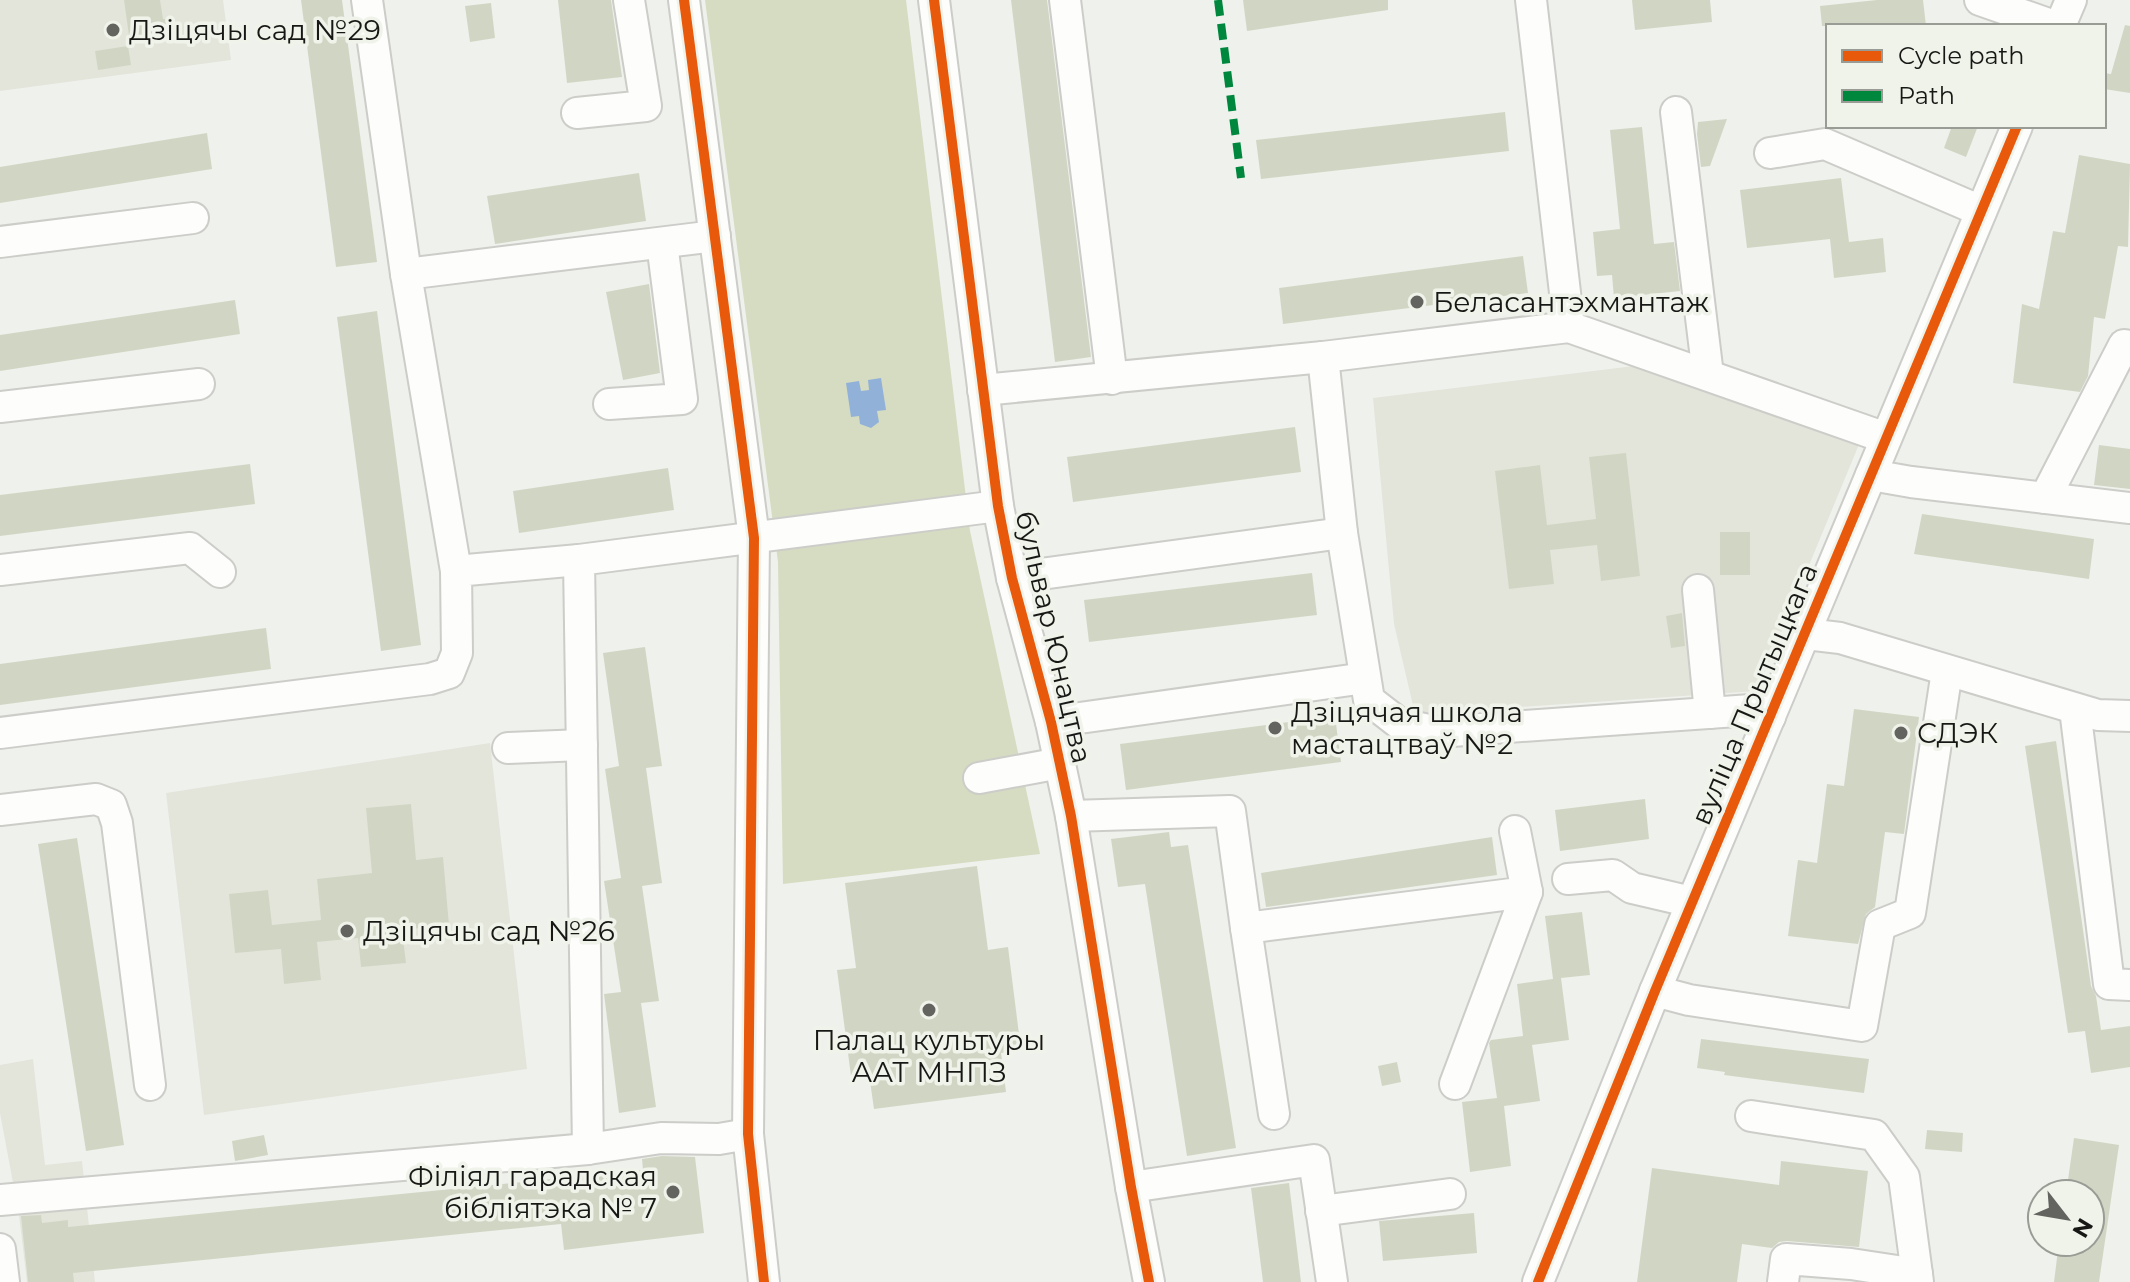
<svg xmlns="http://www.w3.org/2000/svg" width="2130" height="1282" font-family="Montserrat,sans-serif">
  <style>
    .built { fill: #e3e5db }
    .green { fill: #d5dcc1 }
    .water { fill: #92b1d8 }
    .building { fill: #d1d6c4 }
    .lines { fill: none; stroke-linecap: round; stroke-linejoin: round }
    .minor-casing { stroke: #ccccc9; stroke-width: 34 }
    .minor { stroke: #fdfdfc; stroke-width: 30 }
    .quiet { stroke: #00873e; stroke-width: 8; stroke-dasharray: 16 8; stroke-linecap: butt }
    .cycleway-casing { stroke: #f0f3ea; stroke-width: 15 }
    .cycleway { stroke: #e8590c; stroke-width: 10 }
    .poi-dot { fill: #636460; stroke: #f0f3ea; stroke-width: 3 }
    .labels { text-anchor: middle; stroke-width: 7; stroke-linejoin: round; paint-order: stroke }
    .poi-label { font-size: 28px; fill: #171815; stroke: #f0f3ea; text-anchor: start }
    .street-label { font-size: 28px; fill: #171815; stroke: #f0f3ea }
  </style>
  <rect width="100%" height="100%" fill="#eff1ec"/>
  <g class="built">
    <polygon points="0,0 223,0 231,60 0,91"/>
    <polygon points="1634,366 1860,442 1757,691 1415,714 1394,624 1373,398"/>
    <polygon points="490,743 527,1069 204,1115 166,793"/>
    <polygon points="33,1059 45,1165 82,1161 95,1282 27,1282 19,1215 0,1113 0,1065"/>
  </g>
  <polygon class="green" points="705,0 906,0 970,531 1040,854 783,884 778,562"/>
  <polygon class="water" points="881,378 886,410 877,411 879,422 871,428 860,424 859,416 851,417 846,383 859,381 861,391 869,390 868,380"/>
  <g class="building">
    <polygon points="124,0 160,0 163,19 169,19 171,36 130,43"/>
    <polygon points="301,0 342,0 377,262 336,267"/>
    <polygon points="558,0 611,0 622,77 567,83"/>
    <polygon points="1011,0 1047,0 1091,357 1055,362"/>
    <polygon points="1243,0 1388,0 1388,10 1247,31"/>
    <polygon points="1632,0 1710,0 1712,22 1635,30"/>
    <polygon points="1877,0 1923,0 1926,26 1822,26 1820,6"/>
    <polygon points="491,3 495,38 470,42 465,6"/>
    <polygon points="2125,25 2130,26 2130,93 2104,89 2104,73 2111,74"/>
    <polygon points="128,46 131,65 98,70 95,51"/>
    <polygon points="1505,112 1509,151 1261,179 1256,140"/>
    <polygon points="1727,119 1710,166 1701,167 1697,134 1698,122"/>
    <polygon points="1952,126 1978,126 1966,157 1944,148"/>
    <polygon points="1642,127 1654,244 1674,242 1680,291 1614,298 1612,275 1597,276 1593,232 1620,229 1610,130"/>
    <polygon points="207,133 212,169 0,203 0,167"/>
    <polygon points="2079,155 2130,164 2128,247 2118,246 2105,319 2094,317 2088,376 2080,392 2013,383 2022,304 2039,309 2053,231 2065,233"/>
    <polygon points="639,173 646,221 495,244 487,196"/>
    <polygon points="1841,178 1849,242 1883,238 1886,272 1834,278 1830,239 1747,248 1740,190"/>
    <polygon points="1523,256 1528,293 1283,324 1279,288"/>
    <polygon points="649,284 660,373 623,380 606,292"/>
    <polygon points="235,300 240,334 0,371 0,335"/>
    <polygon points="377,311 421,645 381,651 337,317"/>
    <polygon points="1295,427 1301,472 1073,502 1067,457"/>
    <polygon points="2099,445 2130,449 2130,489 2094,485"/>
    <polygon points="1626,453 1640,576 1601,581 1597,545 1550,550 1554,584 1509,589 1495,471 1540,465 1547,525 1596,519 1589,457"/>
    <polygon points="250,464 255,504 0,536 0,495"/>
    <polygon points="668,468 674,510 519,533 513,491"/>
    <polygon points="1922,514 2094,539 2089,579 1914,554"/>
    <rect x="1720" y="532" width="30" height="43"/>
    <polygon points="1312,573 1317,615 1089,642 1084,600"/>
    <polygon points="1682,613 1685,646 1671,648 1666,616"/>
    <polygon points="266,628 271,669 0,705 0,664"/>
    <polygon points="645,647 662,766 646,768 662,883 642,886 659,1001 641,1003 656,1107 619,1113 604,994 621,992 604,881 621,878 605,769 619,766 603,653"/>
    <polygon points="1854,709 1919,717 1904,834 1885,832 1875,907 1866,914 1858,944 1788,936 1798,860 1817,863 1827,784 1844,786"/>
    <polygon points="1335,716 1341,762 1126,790 1120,744"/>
    <polygon points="2056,741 2091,986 2096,996 2101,1030 2130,1026 2130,1067 2091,1073 2085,1031 2068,1033 2025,746"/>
    <polygon points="1645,799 1649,839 1560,851 1555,810"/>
    <polygon points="411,804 416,860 443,857 449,925 402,930 406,963 361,967 358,938 317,942 321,980 284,984 281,949 235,953 229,894 268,890 272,925 321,920 317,879 372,873 366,808"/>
    <polygon points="1169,832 1171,847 1188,845 1236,1148 1187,1156 1145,884 1118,887 1111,839"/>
    <polygon points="1492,837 1497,875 1266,907 1261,873"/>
    <polygon points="77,838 124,1145 86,1151 38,844"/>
    <polygon points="977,866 988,950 1008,947 1021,1050 1001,1053 1006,1092 874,1109 869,1074 851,1076 837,970 856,968 845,883"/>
    <polygon points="1582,912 1590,975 1561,978 1569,1040 1532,1045 1540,1101 1504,1106 1511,1166 1470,1172 1462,1102 1497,1098 1489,1043 1491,1040 1523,1036 1517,984 1553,979 1545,916"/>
    <polygon points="1701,1039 1869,1059 1864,1093 1724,1075 1725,1072 1697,1068"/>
    <polygon points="1397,1062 1401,1082 1382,1086 1378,1066"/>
    <polygon points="1927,1130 1963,1133 1962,1152 1925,1149"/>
    <polygon points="264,1135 268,1155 235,1161 232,1141"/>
    <polygon points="2074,1138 2119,1145 2099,1282 2054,1282 2059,1242 2090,1242 2090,1194 2066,1194"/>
    <polygon points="662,1156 695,1157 704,1233 564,1250 561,1224 73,1273 74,1282 28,1282 21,1216 41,1215 42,1223 68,1220 68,1227 643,1170 642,1159"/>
    <polygon points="1781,1161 1868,1171 1859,1247 1787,1241 1779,1242 1772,1248 1742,1244 1737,1282 1637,1282 1652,1168 1779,1185"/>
    <polygon points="1289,1183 1301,1282 1263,1282 1251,1188"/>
    <polygon points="1474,1213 1477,1253 1383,1261 1379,1221"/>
  </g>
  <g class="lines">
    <g class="minor-casing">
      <g id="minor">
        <polyline points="367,0 406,274 456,571"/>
        <polyline points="684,0 754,538 748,1134 764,1282"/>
        <polyline points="934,0 998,506 1012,578 1051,722 1071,816 1131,1187 1149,1282"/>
        <polyline points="1065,0 1112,379"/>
        <polyline points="1531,0 1569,327"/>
        <polyline points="1980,0 2054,26"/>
        <polyline points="2060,26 2071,0"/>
        <polyline points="1676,112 1708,375"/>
        <polyline points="577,113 646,106 629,0"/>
        <polyline points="1770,153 1825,144 1981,211"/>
        <polyline points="0,242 193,218"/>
        <polyline points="406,274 715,236"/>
        <polyline points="1323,357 1342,533 1369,700 1400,724 1438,732 1751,710 1770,717"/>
        <polyline points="983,390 1323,357 1569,327 1886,438"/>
        <polyline points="609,404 682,399 662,243"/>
        <polyline points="0,407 199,384"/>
        <polyline points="1871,475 1911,482 2130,508"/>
        <polyline points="2045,498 2124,345 2130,346"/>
        <polyline points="0,570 190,548 220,572"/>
        <polyline points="1012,578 1342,533"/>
        <polyline points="1698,590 1710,713"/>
        <polyline points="1806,634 1840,638 2098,715 2130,716"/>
        <polyline points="2075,709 2109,984 2130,985"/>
        <polyline points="1051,722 1365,678"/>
        <polyline points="0,733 430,679 449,673 457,653 456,571 579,560"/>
        <polyline points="508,748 582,745"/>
        <polyline points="979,778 1060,763"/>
        <polyline points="0,810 96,799 111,805 117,823 150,1085"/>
        <polyline points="1071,816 1230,811 1246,928 1527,892 1515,831"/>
        <polyline points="1568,879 1613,875 1632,888 1692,902"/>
        <polyline points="1246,928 1274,1114"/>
        <polyline points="1655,991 1689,1000 1862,1026 1880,925 1910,913 1947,671"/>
        <polyline points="1455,1084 1527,892"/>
        <polyline points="1751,1116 1874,1135 1904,1177 1918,1282"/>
        <polyline points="588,1149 579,560 998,506"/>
        <polyline points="1131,1187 1314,1160 1332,1282"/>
        <polyline points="0,1200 588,1149 661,1138 719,1139 748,1134"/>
        <polyline points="1321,1211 1450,1194"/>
        <polyline points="0,1249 4,1282"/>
        <polyline points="1538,1282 1655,991 2017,126"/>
        <polyline points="1783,1282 1786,1259 1851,1264 1917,1274"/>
      </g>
    </g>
    <use href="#minor" class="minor"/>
    <polyline class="quiet" points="1218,0 1241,178"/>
    <g class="cycleway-casing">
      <g id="cycleway">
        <polyline points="684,0 754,538 748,1134 764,1282"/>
        <polyline points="934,0 998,506 1012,578 1051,722 1071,816 1131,1187 1149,1282"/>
        <polyline points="1538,1282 1655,991 2017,126"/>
      </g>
    </g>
    <use href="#cycleway" class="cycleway"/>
  </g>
  <g class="poi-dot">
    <circle cx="113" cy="30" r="8"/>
    <circle cx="1417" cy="302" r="8"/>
    <circle cx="1275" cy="728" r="8"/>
    <circle cx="1901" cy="733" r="8"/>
    <circle cx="347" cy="931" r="8"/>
    <circle cx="929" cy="1010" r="8"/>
    <circle cx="673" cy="1192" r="8"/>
  </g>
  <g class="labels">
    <g class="poi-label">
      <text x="129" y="40">Дзіцячы сад №29</text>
      <text x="1433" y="312">Беласантэхмантаж</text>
      <text x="1291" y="722">Дзіцячая школа<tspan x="1291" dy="32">мастацтваў №2</tspan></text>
      <text x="1917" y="743">СДЭК</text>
      <text x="363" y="941">Дзіцячы сад №26</text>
      <text x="929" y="1050" text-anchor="middle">Палац культуры<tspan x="929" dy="32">ААТ МНПЗ</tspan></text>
      <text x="657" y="1186" text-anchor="end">Філіял гарадская<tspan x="657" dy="32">бібліятэка № 7</tspan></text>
    </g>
    <g class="street-label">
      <text transform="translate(1054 637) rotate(77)" y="10">бульвар Юнацтва</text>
      <text transform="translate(1754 694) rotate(-67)" y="10">вуліца Прытыцкага</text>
    </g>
  </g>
  <rect x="1826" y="24" width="280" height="104" fill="#f0f3ea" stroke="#999b95" stroke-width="2"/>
  <rect x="1842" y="50" width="40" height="12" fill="#e8590c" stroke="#999b95" stroke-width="2"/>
  <text x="1898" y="64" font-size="24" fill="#171815">Cycle path</text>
  <rect x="1842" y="90" width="40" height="12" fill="#00873e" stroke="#999b95" stroke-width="2"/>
  <text x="1898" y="104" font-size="24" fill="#171815">Path</text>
  <g transform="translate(2066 1218) rotate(121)"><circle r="38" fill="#f0f3ea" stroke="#999b95" stroke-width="2"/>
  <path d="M0-6L14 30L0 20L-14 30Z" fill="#636460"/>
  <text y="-12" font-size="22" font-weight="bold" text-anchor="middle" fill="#171815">N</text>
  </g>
</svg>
